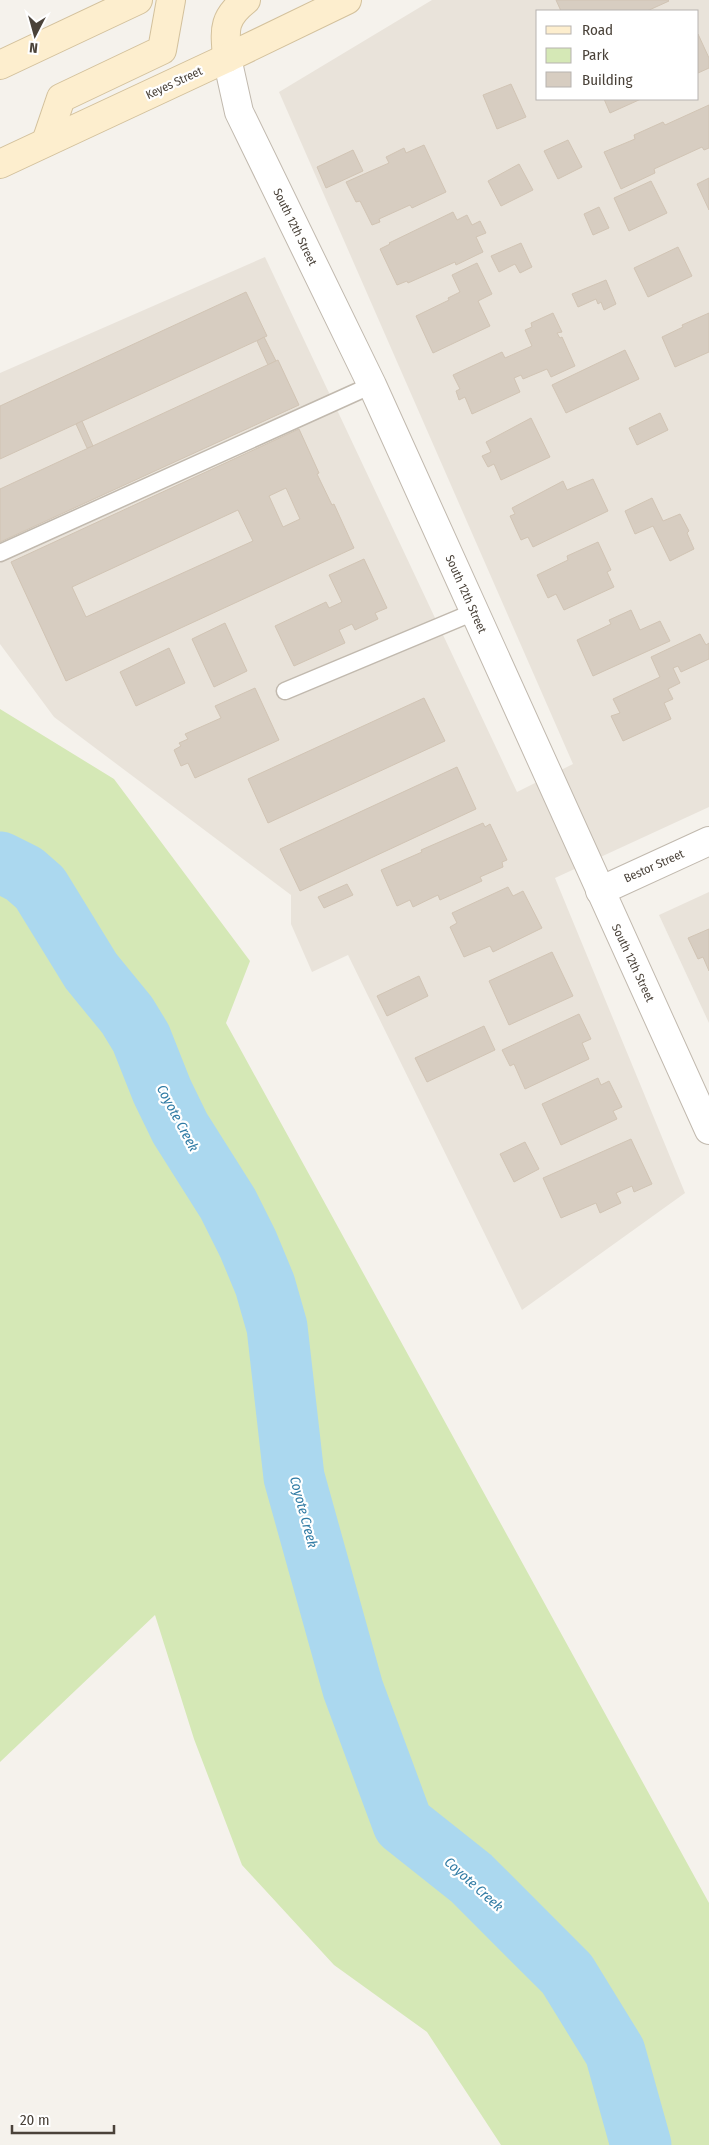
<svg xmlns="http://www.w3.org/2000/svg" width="709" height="2145" font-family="'Fira Sans Condensed',sans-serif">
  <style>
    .residential { fill: #e9e3da; fill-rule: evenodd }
    .green { fill: #d5e8b6 }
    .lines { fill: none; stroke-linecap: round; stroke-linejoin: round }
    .river { stroke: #abd8ef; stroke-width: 61 }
    .building { fill: #d7cdc1; stroke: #d1c4b4; fill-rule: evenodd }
    .lane-casing { stroke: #c1b9ae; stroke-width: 19 }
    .street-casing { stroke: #c1b9ae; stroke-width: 30 }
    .secondary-casing { stroke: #d3c19c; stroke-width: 30 }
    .lane { stroke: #fff; stroke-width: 16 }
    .street { stroke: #fff; stroke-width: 28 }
    .secondary { stroke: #fdeece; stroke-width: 28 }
    .labels { text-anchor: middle; stroke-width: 4.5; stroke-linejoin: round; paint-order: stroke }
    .street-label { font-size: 12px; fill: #4a4239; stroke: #fff }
    .water-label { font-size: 14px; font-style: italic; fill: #307ba4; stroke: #fff }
  </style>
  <rect width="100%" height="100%" fill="#f5f2ec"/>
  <g class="residential">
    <path d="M432 0H709V807L555 878 685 1193 522 1310 348 955 312 972 291 924V895L54 717 0 644V373L265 257 517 792 573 764 279 92ZM538 11H698V99H538Z"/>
    <polygon points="709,892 709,1023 659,915"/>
  </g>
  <polygon class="green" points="0,709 114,779 250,961 226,1023 709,1903 709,2145 501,2145 427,2032 334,1965 242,1865 194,1739 155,1615 0,1762"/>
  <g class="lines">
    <polyline class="river" points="0,862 24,874 40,888 91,971 127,1015 141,1038 162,1091 180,1128 228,1204 248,1244 265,1285 277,1327 294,1477 353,1689 403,1824 471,1878 567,1974 615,2052 641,2145"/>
  </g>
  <g class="building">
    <polygon points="556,0 668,0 669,1 647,11 561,11"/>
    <polygon points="698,34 709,58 709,68 698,73"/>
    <polygon points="511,84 526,117 497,129 483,95"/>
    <polygon points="604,99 641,99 610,113"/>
    <polygon points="709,105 709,148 704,150 702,147 654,169 655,173 621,189 604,152 635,139 634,135 663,122 665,125"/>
    <polygon points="568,140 582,167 558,179 544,151"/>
    <polygon points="424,145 446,192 412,208 410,205 379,219 380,222 372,225 360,201 356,202 346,182 389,163 386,157 404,148 406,153"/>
    <polygon points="353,150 363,171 326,188 317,167"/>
    <polygon points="519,164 533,190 501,206 488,181"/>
    <polygon points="709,178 709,210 697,184"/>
    <polygon points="651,181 667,213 629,231 614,198"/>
    <polygon points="599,207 609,228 593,235 584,214"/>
    <polygon points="453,212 457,220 467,215 472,225 480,221 486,233 476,237 483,252 456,265 455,262 408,283 407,281 397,285 380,249 390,244 389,243"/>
    <polygon points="521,243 532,267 520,273 515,264 499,272 491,256"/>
    <polygon points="678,247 692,276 648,297 634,268"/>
    <polygon points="477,263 492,294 478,301 490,326 433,353 416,316 449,300 448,298 460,292 452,275"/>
    <polygon points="606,280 616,304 604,310 601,302 598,304 596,299 578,307 572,294"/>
    <polygon points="246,292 267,336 0,459 0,406"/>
    <polygon points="553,313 562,332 557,333 560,338 562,337 575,366 551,377 547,369 523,379 521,375 514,378 520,392 472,414 465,397 459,400 456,391 460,389 453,375 502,352 505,358 532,346 525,330 532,327 531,323"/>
    <polygon points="709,313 709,352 675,367 662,337 683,327 682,325"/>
    <polygon points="264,337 276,361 268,365 257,341"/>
    <polygon points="625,350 639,379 566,413 552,385"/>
    <polygon points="278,360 299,405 0,542 0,489"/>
    <polygon points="660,413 668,430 637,445 629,428"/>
    <polygon points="531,418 550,457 501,480 494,464 488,467 482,456 491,452 486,442"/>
    <polygon points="82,421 93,446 87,448 76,424"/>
    <path d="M299 429 319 473 317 474 332 505 334 504 354 548 66 681 11 562ZM286 488 300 519 283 527 269 496ZM238 510 253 541 86 617 72 587Z"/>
    <polygon points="593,479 608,511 533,547 528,537 521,540 510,516 515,514 512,508 563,481 567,490"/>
    <polygon points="652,498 663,521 680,514 689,531 687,533 694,549 670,561 653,526 635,534 625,511"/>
    <polygon points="598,542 611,570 607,572 614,587 564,610 556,594 548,598 537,575 568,560 567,556"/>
    <polygon points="364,559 387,608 375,613 378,619 355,630 352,624 339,630 345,643 294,666 275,626 326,602 329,608 342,602 329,575"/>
    <polygon points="631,610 640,630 660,621 670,641 593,676 577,640 611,624 609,620"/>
    <polygon points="225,623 247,671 214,687 192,639"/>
    <polygon points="700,634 706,645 709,643 709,659 681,672 678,666 673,668 680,683 668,689 673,699 664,703 671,719 623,741 611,716 620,713 613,699 660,677 651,657"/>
    <polygon points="169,648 185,683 136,706 120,672"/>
    <polygon points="255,688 279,740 195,778 188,763 181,766 174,750 181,746 179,743 188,739 185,734 221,718 215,706"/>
    <polygon points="424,698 445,741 268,823 248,779"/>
    <polygon points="457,767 476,809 300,891 280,849"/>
    <polygon points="483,823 485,827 490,824 507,860 502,862 503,867 480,877 482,881 440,900 438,895 413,907 410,900 397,906 381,870 422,852 421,850"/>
    <polygon points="347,884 353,895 324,908 318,897"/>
    <polygon points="508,887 513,896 523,891 542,928 493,952 490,946 464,957 450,927 457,923 452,913"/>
    <polygon points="709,929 709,971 703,957 698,959 688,938"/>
    <polygon points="552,952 573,996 509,1025 489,981"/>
    <polygon points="419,976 428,996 387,1016 377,996"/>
    <polygon points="579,1014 591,1039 582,1043 589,1059 525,1089 514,1064 510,1066 502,1050"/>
    <polygon points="484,1026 495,1050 427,1082 415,1058"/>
    <polygon points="598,1078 601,1085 609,1081 622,1107 613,1111 617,1119 561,1145 542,1104"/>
    <polygon points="631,1139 652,1184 634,1192 632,1186 616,1193 621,1203 600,1213 596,1203 561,1218 543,1178"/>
    <polygon points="525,1142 539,1169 514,1182 500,1154"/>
  </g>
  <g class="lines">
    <g class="lane-casing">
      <g id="lane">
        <polyline points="0,553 372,385"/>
        <polyline points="285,691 474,612"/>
      </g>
    </g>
    <g class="street-casing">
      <g id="street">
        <polyline points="227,58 239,112 372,385 709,1130"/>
        <polyline points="600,891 709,841"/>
      </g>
    </g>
    <g class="secondary-casing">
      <g id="secondary">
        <path d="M227 58C225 30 222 19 246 0"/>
        <polyline points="0,65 138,0"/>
        <polyline points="46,142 61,98 162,50 171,0"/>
        <polyline points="0,164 227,58 347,0"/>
      </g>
    </g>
    <use href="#lane" class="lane"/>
    <use href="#street" class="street"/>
    <use href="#secondary" class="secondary"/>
  </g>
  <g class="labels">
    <g class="street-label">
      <text transform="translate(174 83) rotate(-25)" y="4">Keyes Street</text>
      <text transform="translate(295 227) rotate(64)" y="4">South 12th Street</text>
      <text transform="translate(466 594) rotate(66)" y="4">South 12th Street</text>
      <text transform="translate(654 866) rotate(-24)" y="4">Bestor Street</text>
      <text transform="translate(633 963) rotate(65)" y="4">South 12th Street</text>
    </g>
    <g class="water-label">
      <text transform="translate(178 1118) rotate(62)" y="5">Coyote Creek</text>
      <text transform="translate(304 1512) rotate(75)" y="5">Coyote Creek</text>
      <text transform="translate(474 1884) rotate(42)" y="5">Coyote Creek</text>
    </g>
  </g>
  <rect x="536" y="10" width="162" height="90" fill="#ffffff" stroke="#b7b3b0"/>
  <rect x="546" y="26" width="25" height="8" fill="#fdeece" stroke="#b7b3b0"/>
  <text x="582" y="35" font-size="15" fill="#4a4239">Road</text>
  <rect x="546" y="48" width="25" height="15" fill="#d5e8b6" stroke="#b7b3b0"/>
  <text x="582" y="60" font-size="15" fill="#4a4239">Park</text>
  <rect x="546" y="72" width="25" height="15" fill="#d7cdc1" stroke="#b7b3b0"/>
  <text x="582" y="85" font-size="15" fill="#4a4239">Building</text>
  <g transform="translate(35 35) rotate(186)" stroke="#ffffff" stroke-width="4" paint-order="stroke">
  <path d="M0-4L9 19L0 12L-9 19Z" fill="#4a4239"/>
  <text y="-8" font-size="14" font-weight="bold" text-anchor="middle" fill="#4a4239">N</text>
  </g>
  <path d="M12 2125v8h102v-8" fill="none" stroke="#4a4239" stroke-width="2.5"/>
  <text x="20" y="2125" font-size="15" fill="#4a4239" stroke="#ffffff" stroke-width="4" paint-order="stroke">20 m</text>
</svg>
